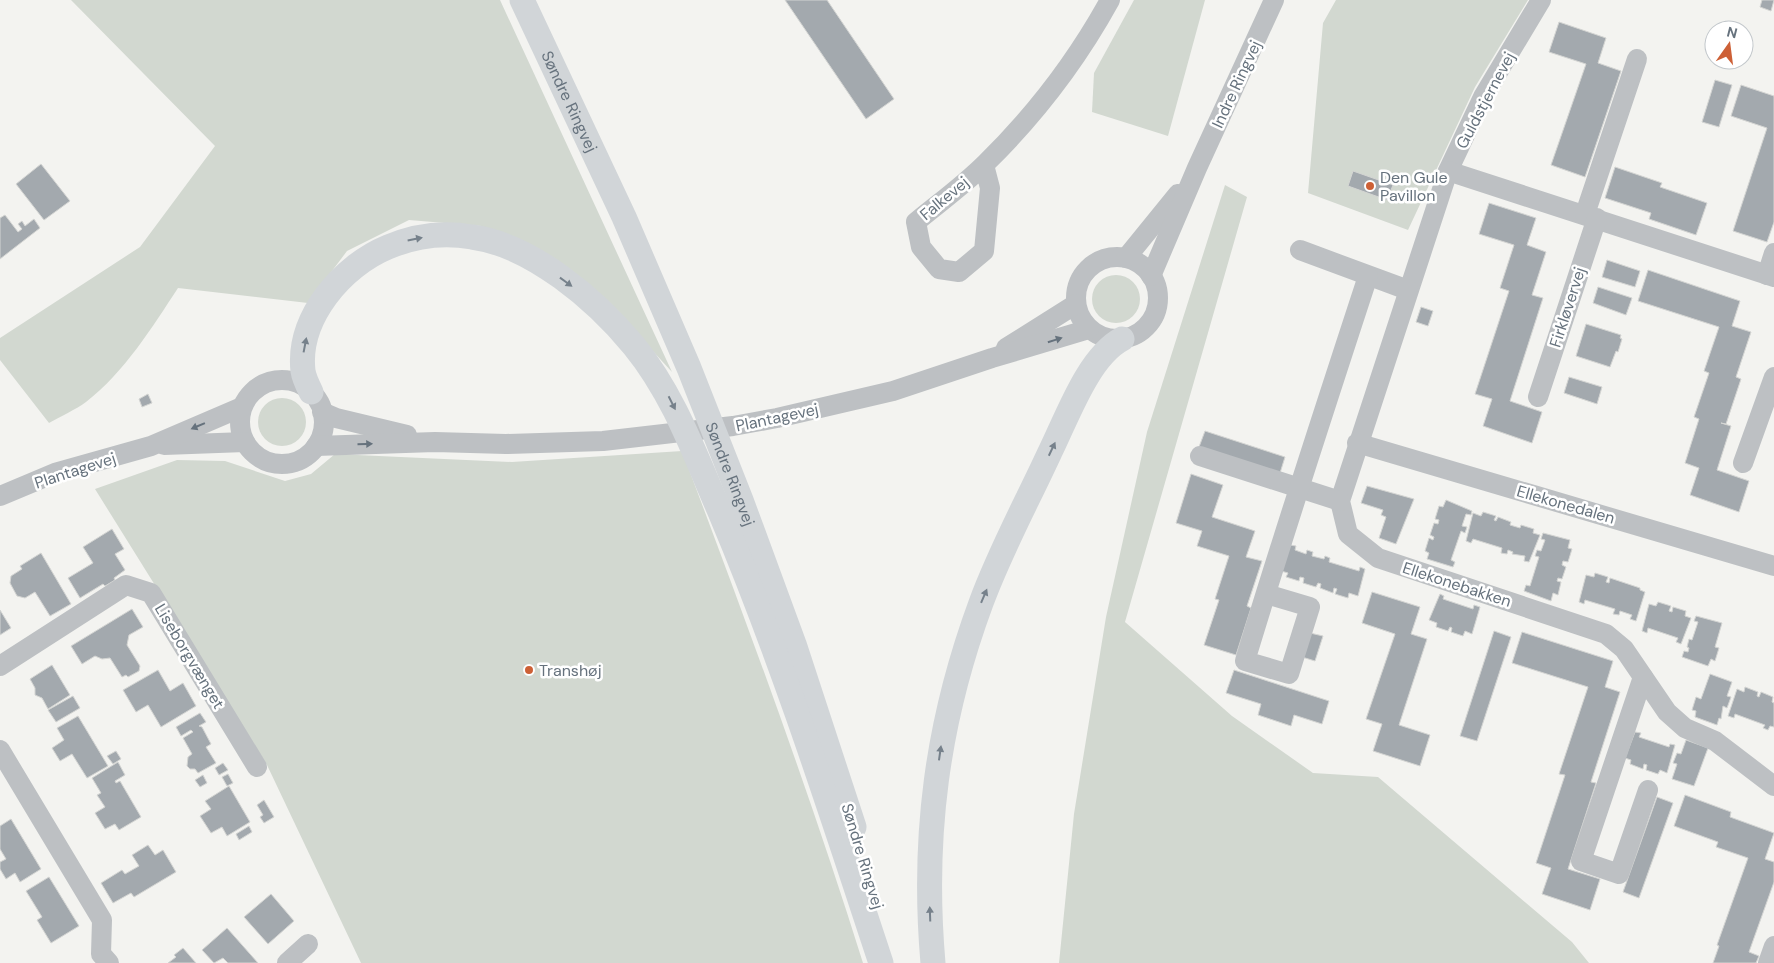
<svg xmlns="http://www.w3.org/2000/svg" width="1774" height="963" font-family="'DM Sans',sans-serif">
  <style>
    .green { fill: #d2d8d0 }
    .building { fill: #a3a9ae; stroke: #d4d5d3 }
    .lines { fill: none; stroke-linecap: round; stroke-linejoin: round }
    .minor { stroke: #bdc0c3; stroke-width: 20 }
    .major { stroke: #d1d5d8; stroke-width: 25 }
    .oneway { fill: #76818b }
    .oneway2 { fill: #66727d }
    .poi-dot { fill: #cd6036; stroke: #fff; stroke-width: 2 }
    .labels { text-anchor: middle; stroke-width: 5; stroke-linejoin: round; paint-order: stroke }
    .street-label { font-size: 16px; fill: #66727d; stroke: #fff }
    .poi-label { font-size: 16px; fill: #66727d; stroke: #fff; text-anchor: start }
  </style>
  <rect width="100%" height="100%" fill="#f3f3f0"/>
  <g class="green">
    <path d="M71 0H500L672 372 605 299 548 259 481 226 409 220 347 251 308 303 178 288C153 326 124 373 86 402 75 410 61 416 49 423L0 360V338L140 247 215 146Z"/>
    <polygon points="1134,0 1205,0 1168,136 1092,112 1094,73"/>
    <polygon points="1336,0 1528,0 1475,87 1408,230 1308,193 1323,23"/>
    <polygon points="1225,185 1247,197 1125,622 1232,716 1313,773 1378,777 1572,942 1589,963 1059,963 1074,814 1106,617 1147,432"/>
    <circle cx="1116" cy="299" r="24"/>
    <circle cx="282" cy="422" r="24"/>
    <path d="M682 451C746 621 809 790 863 963H361L267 765 95 489 177 460 225 461 285 481 311 474 335 454 512 462Z"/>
  </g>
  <g class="building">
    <polygon points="785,0 827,0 894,99 866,119"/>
    <polygon points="1762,0 1774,0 1771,11 1760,7"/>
    <polygon points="1559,22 1606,38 1598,63 1621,71 1585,177 1551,165 1586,64 1549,52"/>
    <polygon points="1715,80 1732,85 1719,127 1702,122"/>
    <polygon points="1741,85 1774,96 1774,222 1767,242 1733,231 1767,128 1731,116"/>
    <polygon points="41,164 70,201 44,220 16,184"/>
    <polygon points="1615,167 1662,183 1660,187 1707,203 1696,235 1649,219 1651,213 1605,198"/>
    <polygon points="1353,171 1393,185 1387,200 1348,186"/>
    <polygon points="1489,203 1536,218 1527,245 1546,252 1532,295 1543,298 1510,401 1542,412 1532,443 1483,426 1492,399 1475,394 1509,291 1500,288 1514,245 1479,234"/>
    <polygon points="5,215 18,232 22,229 18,224 22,221 25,226 34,219 40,228 0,259 0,218"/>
    <polygon points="1607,260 1640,271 1635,287 1602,277"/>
    <polygon points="1648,270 1740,301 1732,326 1751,332 1736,377 1741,379 1726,424 1721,423 1731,426 1717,470 1749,481 1739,512 1690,495 1699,468 1685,463 1699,419 1694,417 1709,373 1704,371 1719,327 1638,301"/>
    <polygon points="1598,287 1632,298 1626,315 1593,303"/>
    <polygon points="1421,307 1433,311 1428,326 1416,322"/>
    <polygon points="1586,324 1621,335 1620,338 1622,339 1618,352 1616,351 1610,367 1576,356"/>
    <polygon points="1569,377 1602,387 1597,404 1564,393"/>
    <polygon points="148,394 152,403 142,407 139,399"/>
    <polygon points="1205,431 1285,457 1280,473 1199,447"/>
    <polygon points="1191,474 1223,485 1212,517 1255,531 1246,557 1262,561 1247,606 1251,608 1236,655 1204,645 1219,600 1215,599 1229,556 1197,546 1202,531 1176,523"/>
    <polygon points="1367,486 1414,499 1396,544 1379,538 1386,517 1381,515 1383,510 1361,503"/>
    <polygon points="1446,500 1472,511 1471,515 1466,514 1462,526 1467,527 1465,533 1461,531 1451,560 1455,562 1453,567 1427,559 1429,553 1425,551 1429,538 1433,540 1434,537 1430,535 1434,523 1438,524 1439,520 1435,519 1439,506 1443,507"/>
    <polygon points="1483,512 1496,516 1494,520 1496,521 1498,517 1511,522 1510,525 1520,528 1521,525 1534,529 1533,533 1540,535 1529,562 1524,561 1525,556 1512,554 1513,552 1508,550 1507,554 1501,553 1502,548 1473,539 1471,543 1466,541 1473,513 1481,516"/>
    <polygon points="112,529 124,549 115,554 125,570 114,578 115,580 105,586 103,584 80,598 68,578 93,563 83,547"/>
    <polygon points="1543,533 1570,540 1568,548 1572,549 1568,562 1563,561 1562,565 1566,567 1562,579 1558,578 1557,581 1561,582 1558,595 1553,593 1551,601 1524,591 1526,585 1530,586 1539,557 1535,556 1537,550 1541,551 1545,540 1541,539"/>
    <polygon points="1290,545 1296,546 1295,550 1306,554 1307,550 1313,552 1312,556 1324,559 1325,556 1330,558 1329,562 1359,571 1360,567 1365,569 1358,596 1349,593 1348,598 1335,594 1337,589 1334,588 1333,593 1320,588 1321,584 1318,583 1316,587 1303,583 1304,578 1300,577 1299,581 1286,577 1288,573 1281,571"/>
    <polygon points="41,553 71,604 50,616 35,592 25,598 17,596 10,583 11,576 22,569 20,566"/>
    <polygon points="1595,573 1608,577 1606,582 1609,583 1610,578 1640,588 1640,590 1645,592 1636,621 1630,619 1632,615 1620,611 1619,615 1613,614 1615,609 1585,600 1584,604 1579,602 1586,575 1594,577"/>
    <polygon points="1372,592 1420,607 1411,634 1427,639 1399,725 1430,735 1420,766 1373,751 1382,724 1366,719 1395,634 1362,623"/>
    <polygon points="1440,594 1444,596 1443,599 1473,609 1474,605 1480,607 1472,634 1465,631 1463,636 1451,632 1452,628 1450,627 1448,631 1436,627 1437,623 1429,620"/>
    <polygon points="1658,602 1671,606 1669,611 1672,612 1673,607 1686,611 1685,616 1691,618 1681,644 1676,642 1678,638 1648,628 1647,633 1642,631 1649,604 1656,606"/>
    <polygon points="132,609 143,627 129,635 127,645 140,666 139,671 128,677 126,675 122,677 110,658 102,659 95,656 82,664 71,646"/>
    <polygon points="0,610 11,628 0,635"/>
    <polygon points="1696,616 1722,623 1715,647 1719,648 1715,661 1711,659 1708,666 1682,657 1684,651 1688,652 1689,648 1687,647 1689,639 1692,640 1698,622 1694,621"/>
    <polygon points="1494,631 1511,637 1477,741 1460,736"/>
    <polygon points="1522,632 1613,661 1605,687 1620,692 1591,782 1596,783 1568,869 1600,879 1590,910 1542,894 1551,868 1536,863 1565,775 1559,774 1588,687 1512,663"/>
    <polygon points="1310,633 1323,636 1315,661 1302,657"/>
    <polygon points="52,665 70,695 48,709 42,698 35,695 35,688 30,679"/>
    <polygon points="158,670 170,691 183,683 196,706 161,727 148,705 136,712 123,690"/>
    <polygon points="1234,670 1329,701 1322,724 1294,715 1291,726 1258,715 1261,704 1226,693"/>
    <polygon points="1710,674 1732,682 1727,696 1731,697 1727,708 1723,706 1721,719 1719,718 1717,725 1695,717 1696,711 1692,710 1696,697 1701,699"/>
    <polygon points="1745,687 1758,692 1757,696 1759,697 1761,692 1773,697 1772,702 1774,703 1774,727 1770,726 1768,730 1763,728 1765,725 1735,714 1734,718 1728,716 1737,689 1744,692"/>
    <polygon points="73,696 80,708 56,722 48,710"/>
    <polygon points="200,713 206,722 199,726 202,727 211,744 206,747 216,763 198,773 195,769 190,769 187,766 188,757 192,754 183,738 193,732 191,730 181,736 176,727"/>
    <polygon points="78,716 108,766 87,778 72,754 60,761 52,748 64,740 57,728"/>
    <polygon points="1635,732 1641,733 1639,737 1669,747 1670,744 1675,745 1667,773 1660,770 1658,774 1646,770 1647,765 1644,764 1643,769 1630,764 1631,760 1625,758"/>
    <polygon points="1686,740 1708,748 1694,786 1672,779 1677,764 1673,763 1677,753 1681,754"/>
    <polygon points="116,751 121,759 113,764 107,756"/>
    <polygon points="118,762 125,775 115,781 116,783 120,781 141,817 119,830 115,824 105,829 95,813 105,807 97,795 101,793 92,778"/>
    <polygon points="223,763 228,770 219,775 215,768"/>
    <polygon points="228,774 233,783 227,786 222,777"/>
    <polygon points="203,775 207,783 200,787 195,780"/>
    <polygon points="229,786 250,822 227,836 222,827 211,833 200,816 211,809 205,801"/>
    <polygon points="1685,795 1731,812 1730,817 1774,833 1765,859 1774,862 1774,882 1749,952 1759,956 1756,963 1713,963 1719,946 1717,945 1748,858 1716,847 1718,842 1674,826"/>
    <polygon points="1657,797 1673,803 1639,898 1623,892"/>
    <polygon points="264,800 274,817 264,823 260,817 263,815 257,805"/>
    <polygon points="11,819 41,869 20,882 15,873 6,879 0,869 0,862 6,859 0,849 0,826"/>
    <polygon points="249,826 252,832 239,840 236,834"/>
    <polygon points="148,845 155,855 163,850 176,872 134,897 131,893 113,903 101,883 122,870 125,874 139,866 132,855"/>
    <polygon points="49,877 79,926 51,943 37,920 42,917 26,891"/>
    <polygon points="271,894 294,921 268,944 244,917"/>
    <polygon points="227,928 258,963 228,963 223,958 214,963 202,950"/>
    <polygon points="183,948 196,963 168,963 176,957 174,955"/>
  </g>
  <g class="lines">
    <g class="minor">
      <polyline points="1541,0 1483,97 1448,171 1340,501 1348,534 1378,558 1606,634 1624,649 1667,712 1685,728 1715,741 1774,786"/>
      <path d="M984 165 990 188 984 251 959 272 939 269 921 247 916 222C939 203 964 185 986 163 1034 116 1077 60 1110 0"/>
      <polyline points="1448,171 1774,277"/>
      <polyline points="1585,214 1637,59"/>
      <polyline points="1300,250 1408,290"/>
      <circle cx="1117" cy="298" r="41"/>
      <polyline points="1126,258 1178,194"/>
      <polyline points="1767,275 1774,253"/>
      <polyline points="1151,276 1197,168 1274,0"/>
      <polyline points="1006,348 1076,304"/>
      <circle cx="282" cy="422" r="42"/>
      <polyline points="1538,397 1597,218"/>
      <polyline points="322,412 336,418 407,435"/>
      <polyline points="1357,443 1774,566"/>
      <polyline points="164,445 245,442"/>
      <polyline points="316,446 435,442 506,444 603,441 733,426 777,418 893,391 992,358 1089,329"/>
      <polyline points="1200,456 1340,501"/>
      <polyline points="1743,463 1774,377"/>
      <polyline points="0,496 55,473 151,446 242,407"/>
      <path d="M1266 594 1310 607 1289 674 1245 661C1284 532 1326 404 1368 276"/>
      <polyline points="0,666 126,585 151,593 257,767"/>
      <polyline points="1643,677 1581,861 1619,874 1648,790"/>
      <polyline points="0,750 102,920 101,954 109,963"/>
      <polyline points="287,963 308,944"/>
      <polyline points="1768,963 1774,946"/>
    </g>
    <g class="major">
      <path id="s1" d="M522 0 624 217 689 368 741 500 794 644 854 827"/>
      <path d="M311 392C308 386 304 378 303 371 297 318 342 266 388 247 414 236 444 232 472 237 532 245 596 300 634 346 674 395 695 455 720 512 782 659 831 812 881 963"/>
      <path d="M933 963C922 837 937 722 981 603 1000 551 1027 502 1050 452 1067 418 1088 357 1122 339"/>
    </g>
  </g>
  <defs><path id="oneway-solid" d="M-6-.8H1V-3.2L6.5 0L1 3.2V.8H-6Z" transform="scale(1.25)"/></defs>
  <g class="oneway">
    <use href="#oneway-solid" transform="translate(415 239) rotate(-11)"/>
    <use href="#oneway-solid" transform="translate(566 282) rotate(36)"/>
    <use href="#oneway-solid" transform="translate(305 345) rotate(-79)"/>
    <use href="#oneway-solid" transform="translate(672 403) rotate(63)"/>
    <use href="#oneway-solid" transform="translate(1052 449) rotate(-65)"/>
    <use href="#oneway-solid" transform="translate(984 596) rotate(-67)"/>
    <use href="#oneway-solid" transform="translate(940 753) rotate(-82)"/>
    <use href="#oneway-solid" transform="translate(930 914) rotate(-92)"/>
  </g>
  <g class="oneway2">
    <use href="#oneway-solid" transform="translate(1055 340) rotate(-18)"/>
    <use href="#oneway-solid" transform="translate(198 426) rotate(157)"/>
    <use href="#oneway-solid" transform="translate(365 444) rotate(-2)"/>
  </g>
  <g class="poi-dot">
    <circle cx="1370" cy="186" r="5"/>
    <circle cx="529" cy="670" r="5"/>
  </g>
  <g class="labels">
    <g class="street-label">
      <text transform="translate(1236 84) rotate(-65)" y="6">Indre Ringvej</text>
      <text transform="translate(1485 100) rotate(-62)" y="6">Guldstjernevej</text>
      <text dy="6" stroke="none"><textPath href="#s1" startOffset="112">Søndre Ringvej</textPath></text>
      <text transform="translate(944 198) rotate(-40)" y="6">Falkevej</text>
      <text transform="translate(1567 307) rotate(-72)" y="6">Firkløvervej</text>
      <text transform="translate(777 417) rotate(-12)" y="6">Plantagevej</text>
      <text transform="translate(75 470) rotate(-18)" y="6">Plantagevej</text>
      <text dy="6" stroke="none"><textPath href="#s1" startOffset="518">Søndre Ringvej</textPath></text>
      <text transform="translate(1566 504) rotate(16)" y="6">Ellekonedalen</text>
      <text transform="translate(1457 584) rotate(18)" y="6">Ellekonebakken</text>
      <text transform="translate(190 656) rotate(59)" y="6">Liseborgvænget</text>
      <text transform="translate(863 856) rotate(73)" y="6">Søndre Ringvej</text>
    </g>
    <g class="poi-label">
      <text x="1380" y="183">Den Gule<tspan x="1380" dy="18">Pavillon</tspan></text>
      <text x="539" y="676">Transhøj</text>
    </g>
  </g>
  <g transform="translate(1729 45) rotate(14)"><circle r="24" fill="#ffffff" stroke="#c2c7cb"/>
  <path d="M0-4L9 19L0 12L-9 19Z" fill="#cd6036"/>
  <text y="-8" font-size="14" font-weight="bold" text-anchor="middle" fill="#66727d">N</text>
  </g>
</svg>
